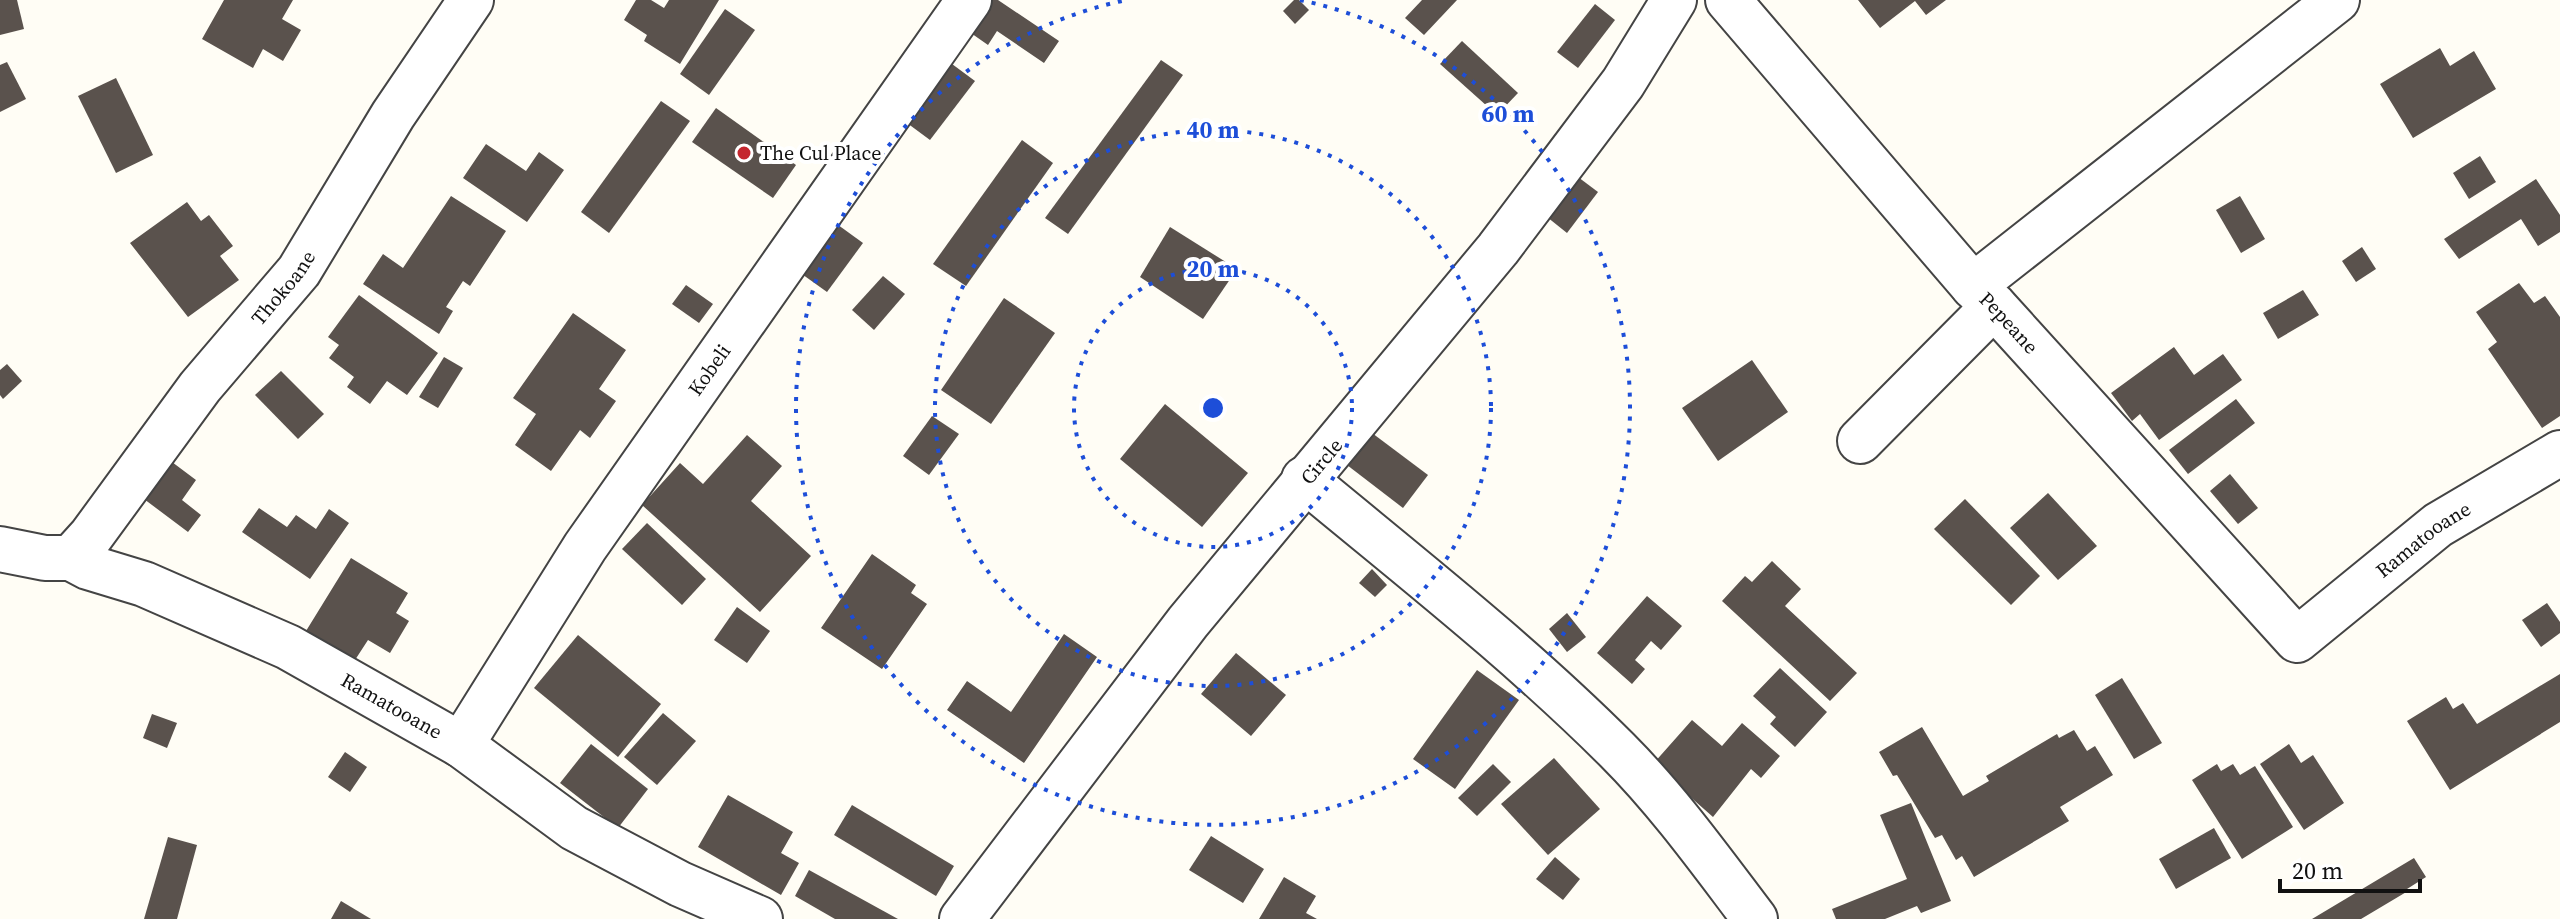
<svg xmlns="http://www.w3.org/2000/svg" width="2560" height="919" font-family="'Source Serif 4',serif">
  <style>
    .building { fill: #5a524d }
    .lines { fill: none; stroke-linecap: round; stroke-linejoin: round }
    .minor-casing { stroke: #444; stroke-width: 48 }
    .minor { stroke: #fff; stroke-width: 44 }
    .ring { fill: none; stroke: #1d4ed8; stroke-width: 4; stroke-dasharray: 4 8 }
    .poi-dot { fill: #c4262e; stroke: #fff; stroke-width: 3 }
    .labels { text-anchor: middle; stroke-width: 8; stroke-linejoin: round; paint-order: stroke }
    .poi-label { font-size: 20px; fill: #111; stroke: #fff; text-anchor: start }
    .street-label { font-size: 20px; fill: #111; stroke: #fff }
    .centre { fill: #1d4ed8; stroke: #fff; stroke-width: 4 }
    .ring-label { font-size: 24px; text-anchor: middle; font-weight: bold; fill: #1d4ed8; stroke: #fff; stroke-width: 8; stroke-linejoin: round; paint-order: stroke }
  </style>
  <rect width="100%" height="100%" fill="#fffdf5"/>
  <g class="building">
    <polygon points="0,0 17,0 24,29 0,35"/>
    <polygon points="224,0 293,0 282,19 301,30 283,61 263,49 253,68 202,39"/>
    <polygon points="636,0 651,0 664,8 669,0 719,0 680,64 644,41 647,35 624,20"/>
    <polygon points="989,0 998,0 1059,41 1044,63 997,31 988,45 968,31"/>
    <polygon points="1294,0 1299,0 1309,10 1295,24 1283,11"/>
    <polygon points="1422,0 1457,0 1424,35 1405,18"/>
    <polygon points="1858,0 1946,0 1926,15 1915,1 1880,28"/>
    <polygon points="1595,4 1615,20 1578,68 1557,52"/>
    <polygon points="725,9 755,30 709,95 680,74"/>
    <polygon points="1462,41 1518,93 1497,115 1440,64"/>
    <polygon points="2440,48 2450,66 2474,51 2496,89 2413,138 2380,84"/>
    <polygon points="1161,60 1183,75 1068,234 1045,218"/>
    <polygon points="7,62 26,99 0,112 0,65"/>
    <polygon points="952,64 975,81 930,140 907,123"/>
    <polygon points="116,78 153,155 116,173 78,96"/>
    <polygon points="661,101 690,121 609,233 581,212"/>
    <polygon points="716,108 796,165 773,198 692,142"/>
    <polygon points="1022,140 1053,163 966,286 933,264"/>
    <polygon points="486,144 526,171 539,152 564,170 527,222 463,178"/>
    <polygon points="2480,156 2496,182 2469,199 2453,173"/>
    <polygon points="1578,177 1598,192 1567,233 1547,217"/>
    <polygon points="2536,179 2560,215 2560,232 2538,246 2521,219 2459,259 2444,239"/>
    <polygon points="451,196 506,231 470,286 463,281 446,307 453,311 439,334 363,284 383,254 403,268"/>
    <polygon points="2240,196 2265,239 2241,253 2216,210"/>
    <polygon points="187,202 201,221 209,215 233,246 220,256 239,280 188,317 130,243"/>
    <polygon points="834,222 863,243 827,292 799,272"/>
    <polygon points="1170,227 1237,269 1203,319 1140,277"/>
    <polygon points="2362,247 2376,269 2356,282 2342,261"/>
    <polygon points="883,276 905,294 874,330 852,310"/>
    <polygon points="2519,283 2534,303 2545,296 2560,317 2560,416 2542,428 2488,349 2497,342 2476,312"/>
    <polygon points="686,285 713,304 699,323 672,304"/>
    <polygon points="2303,290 2319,315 2278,339 2263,313"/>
    <polygon points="359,295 438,353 407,395 387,381 370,404 347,387 354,377 329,358 339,345 328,337"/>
    <polygon points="1004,298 1055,333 991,424 941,390"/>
    <polygon points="573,313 626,350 599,389 616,401 590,438 580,430 551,471 515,445 536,414 513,398"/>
    <polygon points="2174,347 2194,375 2223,354 2242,380 2159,440 2140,414 2132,421 2111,393"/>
    <polygon points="444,357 463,368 438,408 419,397"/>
    <polygon points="1752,360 1788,412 1718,461 1682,408"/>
    <polygon points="7,364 22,381 3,399 0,395 0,370"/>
    <polygon points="281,371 324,414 298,439 255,395"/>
    <polygon points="2236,399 2255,423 2188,474 2169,450"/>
    <polygon points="1165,404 1248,473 1202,527 1120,459"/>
    <polygon points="932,416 959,434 929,475 903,456"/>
    <polygon points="1372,433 1428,475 1403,508 1347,465"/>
    <polygon points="747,435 782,466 751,501 811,556 760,612 642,505 680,463 703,484"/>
    <polygon points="172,462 196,480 182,500 201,515 188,532 144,499"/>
    <polygon points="2230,474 2258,508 2238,524 2210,491"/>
    <polygon points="2048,493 2097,546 2058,580 2010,528"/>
    <polygon points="1965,499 2040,576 2011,605 1934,529"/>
    <polygon points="259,508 287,527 296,515 316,529 329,509 349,523 310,579 242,532"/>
    <polygon points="647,523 706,579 682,605 622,549"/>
    <polygon points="872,554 916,585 911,593 927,604 882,669 821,628"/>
    <polygon points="351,558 408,593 396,613 409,621 390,653 368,640 355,660 306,631"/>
    <polygon points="1772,561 1801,589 1785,606 1857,673 1830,701 1722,601 1745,576 1752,582"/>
    <polygon points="1372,569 1387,585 1375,597 1359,583"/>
    <polygon points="1647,596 1682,626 1661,650 1651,641 1635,660 1645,669 1632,684 1597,653"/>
    <polygon points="2547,603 2560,622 2560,633 2541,647 2522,620"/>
    <polygon points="737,607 770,631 747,663 714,640"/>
    <polygon points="1567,613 1586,637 1567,652 1549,629"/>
    <polygon points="1064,634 1097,657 1024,763 947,710 967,681 1011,712"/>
    <polygon points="578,635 661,704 618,757 534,688"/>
    <polygon points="1236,653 1286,695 1251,736 1201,694"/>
    <polygon points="1780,668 1827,712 1795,747 1770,724 1776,717 1753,696"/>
    <polygon points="1477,670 1519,700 1455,789 1413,759"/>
    <polygon points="2560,674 2560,722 2450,790 2407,721 2446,697 2453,709 2463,703 2477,724"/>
    <polygon points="2122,678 2162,743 2134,759 2095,695"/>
    <polygon points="663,713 696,741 657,785 624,757"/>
    <polygon points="152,714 177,723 167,748 143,738"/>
    <polygon points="1692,720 1722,746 1742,723 1780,756 1761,778 1751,769 1713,817 1653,764"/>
    <polygon points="1922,727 1963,796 1989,781 1986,776 2057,734 2059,738 2074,730 2087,751 2095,746 2113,775 2060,807 2069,821 1974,877 1962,856 1956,860 1942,835 1935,838 1897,775 1893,776 1879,752"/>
    <polygon points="591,744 648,789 618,828 560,783"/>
    <polygon points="2289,744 2301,763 2313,755 2344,803 2304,830 2260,764"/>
    <polygon points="345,752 367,767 350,792 328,777"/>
    <polygon points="1554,758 1600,809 1548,855 1501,804"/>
    <polygon points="1493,764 1511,782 1477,816 1458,798"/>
    <polygon points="2217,764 2221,771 2233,764 2240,775 2255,766 2293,827 2242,859 2192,780"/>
    <polygon points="728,795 793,832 781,853 799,863 781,895 698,847"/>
    <polygon points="1911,803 1951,901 1921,913 1917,906 1885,919 1836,919 1832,909 1907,879 1880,815"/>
    <polygon points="852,805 954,866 936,896 834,835"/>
    <polygon points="2214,828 2231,858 2176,889 2159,859"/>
    <polygon points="1211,836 1264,869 1243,903 1189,870"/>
    <polygon points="168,837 197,845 177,919 144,919"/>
    <polygon points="1555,857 1580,879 1563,900 1536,879"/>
    <polygon points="2414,858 2426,877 2407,889 2408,891 2361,919 2312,919"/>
    <polygon points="809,870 898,919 835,919 795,896"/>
    <polygon points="1284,877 1316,896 1306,913 1317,919 1259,919"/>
    <polygon points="341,901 371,919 331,919"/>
  </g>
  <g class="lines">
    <g class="minor-casing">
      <g id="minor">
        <path id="s1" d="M1728 0 1973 286 1994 306 2297 640 2438 525 2560 453"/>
        <polyline points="1973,286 2337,0"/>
        <polyline points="1860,441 1994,306"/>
        <path d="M1304 479C1410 567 1519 652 1617 750 1668 801 1711 861 1755 919"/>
        <path id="s2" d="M0 549 45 558H71L88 567 144 584 288 647 461 745 574 828 680 884 760 919"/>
        <path id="s3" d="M71 558 91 536 200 387 299 271 393 115 471 0"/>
        <path id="s4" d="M461 745 585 547 969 0"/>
        <path id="s5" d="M962 919 1188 622 1498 249 1623 83 1674 0"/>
      </g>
    </g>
    <use href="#minor" class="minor"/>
  </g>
  <g class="ring">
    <circle cx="1213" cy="408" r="139"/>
    <circle cx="1213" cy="408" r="278"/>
    <path d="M1300 0A417 417 0 1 1 1126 0"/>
  </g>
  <circle class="poi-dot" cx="744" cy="153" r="8"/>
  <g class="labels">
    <g class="poi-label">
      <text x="760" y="160">The Cul Place</text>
    </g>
    <g class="street-label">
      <text dy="7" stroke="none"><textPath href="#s3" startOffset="344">Thokoane</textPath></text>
      <text dy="7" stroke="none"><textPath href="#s1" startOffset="428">Pepeane</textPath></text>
      <text dy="7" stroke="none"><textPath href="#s4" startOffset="450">Kobeli</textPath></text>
      <text dy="7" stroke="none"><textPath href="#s5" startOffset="582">Circle</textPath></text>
      <text dy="7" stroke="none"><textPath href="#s1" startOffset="1018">Ramatooane</textPath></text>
      <text dy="7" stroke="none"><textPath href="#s2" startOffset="426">Ramatooane</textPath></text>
    </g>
  </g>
  <circle cx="1213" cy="408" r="12" class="centre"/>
  <g class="ring-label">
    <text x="1508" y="122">60 m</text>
    <text x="1213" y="138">40 m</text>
    <text x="1213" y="277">20 m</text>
  </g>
  <path d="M2280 879v12h140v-12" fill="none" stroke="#111111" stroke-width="4"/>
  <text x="2292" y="879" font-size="24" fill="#111111" stroke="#ffffff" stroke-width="6" paint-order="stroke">20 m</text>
</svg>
